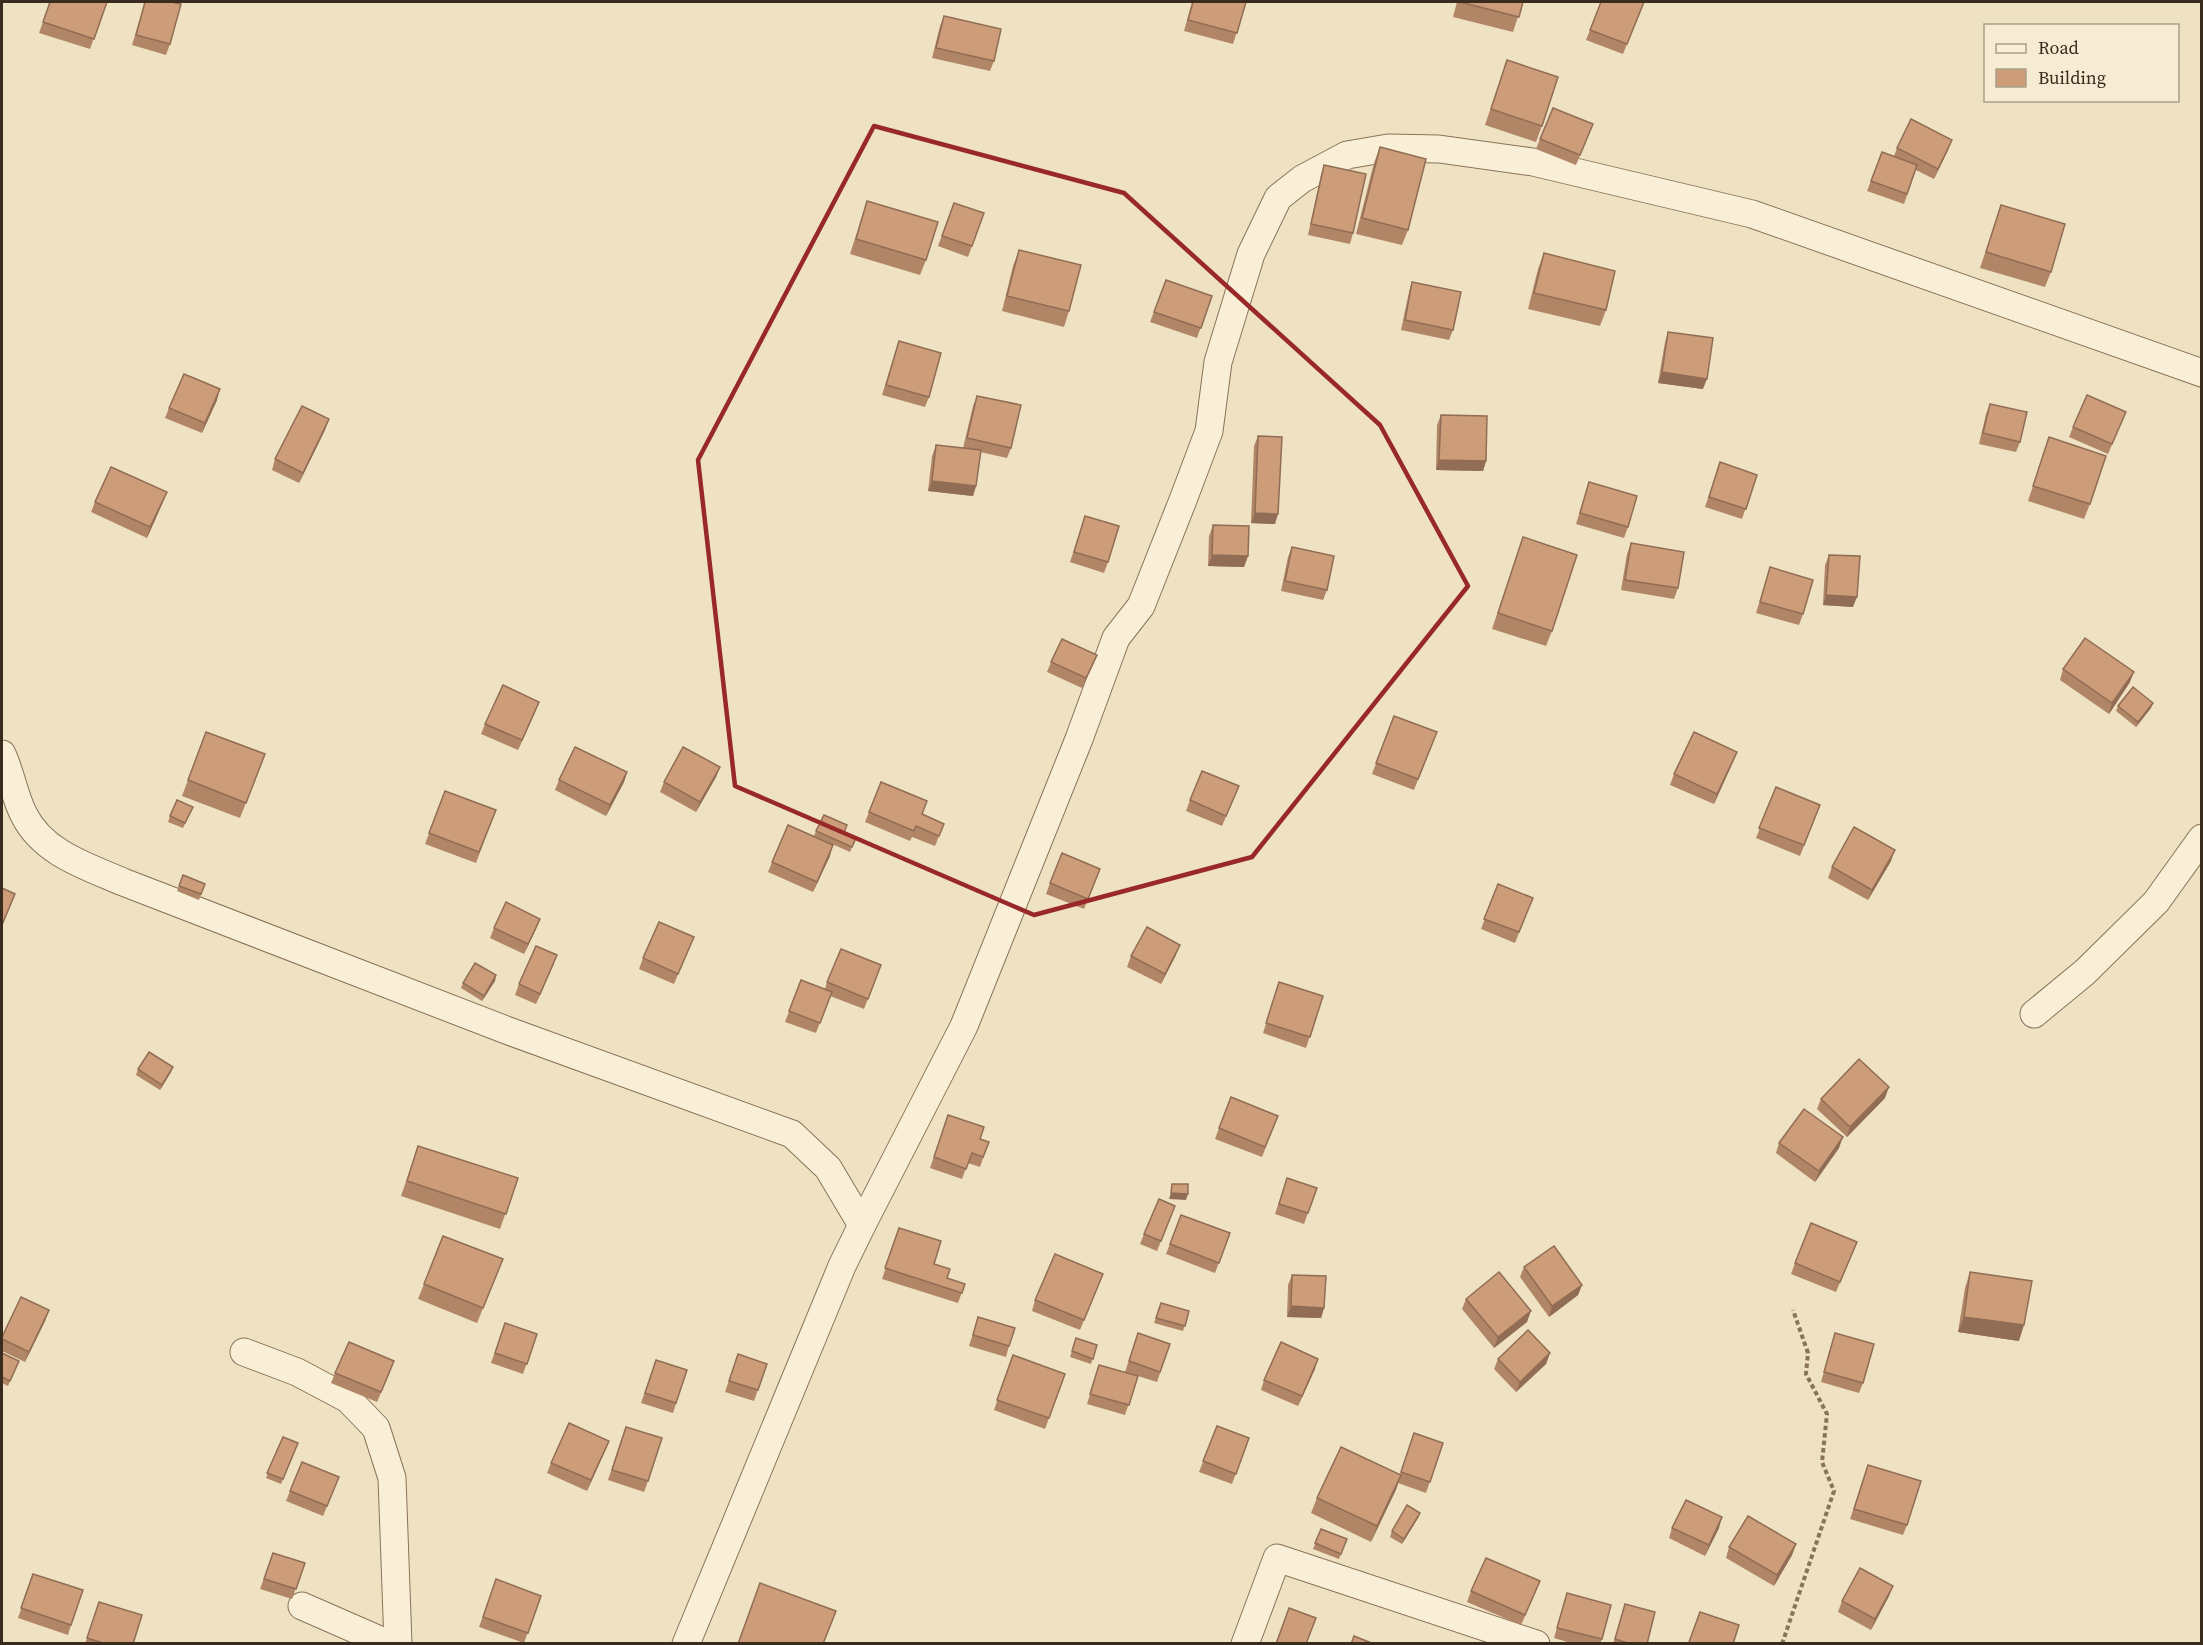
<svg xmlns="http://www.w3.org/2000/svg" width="2203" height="1645" font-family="'Source Serif 4',serif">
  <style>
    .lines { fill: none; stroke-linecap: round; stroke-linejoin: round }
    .minor-casing { stroke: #897359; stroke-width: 29 }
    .path { stroke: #897359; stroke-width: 4; stroke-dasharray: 4.5 3; stroke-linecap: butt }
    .minor { stroke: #f9efd6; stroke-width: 27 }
    .wall { fill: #b08667 }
    .shaded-wall { fill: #906d54 }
    .building { fill: #cd9c78; stroke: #906d54; stroke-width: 1.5 }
    .marked { fill: none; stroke: #992929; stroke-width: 4.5; stroke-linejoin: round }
  </style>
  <rect width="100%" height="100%" fill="#efe2c3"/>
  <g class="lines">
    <g class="minor-casing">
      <g id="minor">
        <path d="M2 754C11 773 14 796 24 815 43 853 86 866 123 882L506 1030 792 1134 828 1168 862 1225 842 1266 686 1644"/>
        <polyline points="2034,1014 2085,972 2156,902 2202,838"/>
        <polyline points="862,1225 964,1026 1079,739 1116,638 1141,606 1183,500 1209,431 1218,362 1251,254 1278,198 1302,179 1347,155 1388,148 1439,149 1533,162 1752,214 2202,373"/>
        <polyline points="244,1352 297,1372 348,1399 376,1428 392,1478 398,1644"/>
        <polyline points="302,1606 389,1644"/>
        <polyline points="1245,1644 1277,1558 1536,1644"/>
      </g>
    </g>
    <polyline class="path" points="1782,1644 1834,1491 1822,1462 1827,1414 1806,1374 1808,1353 1793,1310"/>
    <use href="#minor" class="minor"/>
  </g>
  <g class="wall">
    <polygon points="50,2 107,2 90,49 39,33"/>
    <polygon points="145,2 170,44 166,55 132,45"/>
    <polygon points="1192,2 1246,2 1233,44 1184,31"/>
    <polygon points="1457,2 1523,2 1513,32 1453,17"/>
    <polygon points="1644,2 1623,54 1586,40 1590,30"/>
    <polygon points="944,16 994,61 990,71 932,58 940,26"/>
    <polygon points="1507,60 1542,126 1536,142 1485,125"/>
    <polygon points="1589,134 1576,165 1536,149 1540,139"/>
    <polygon points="1952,140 1948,150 1934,179 1916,170 1904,204 1867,191 1882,152 1894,156 1897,148"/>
    <polygon points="1380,147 1408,230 1402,245 1356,234 1374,163"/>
    <polygon points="1324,165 1353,233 1350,244 1308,235 1321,175"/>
    <polygon points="867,201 926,260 920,275 850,254"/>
    <polygon points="954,203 984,213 968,257 938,246"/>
    <polygon points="2001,205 2051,272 2045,287 1980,268"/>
    <polygon points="1019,250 1069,311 1064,327 1002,311 1013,266"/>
    <polygon points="1544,253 1606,310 1600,326 1528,309 1538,269"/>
    <polygon points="1166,280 1212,296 1197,338 1150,322"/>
    <polygon points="1412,282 1453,330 1449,340 1401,330 1409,292"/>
    <polygon points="1668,332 1703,389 1658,383 1665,342"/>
    <polygon points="899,341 929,397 925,407 882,395"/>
    <polygon points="977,396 1011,448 1007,458 980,452 976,486 973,496 928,491 932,456 936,445 963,448 973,406"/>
    <polygon points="217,400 202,433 165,418 169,408"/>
    <polygon points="1990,404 2020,442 2016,452 1979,444 1986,414"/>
    <polygon points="2126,412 2108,454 2069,437 2073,427"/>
    <polygon points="1441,415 1486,461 1483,471 1436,470 1437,425"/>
    <polygon points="325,430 299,483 272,470 275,459"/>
    <polygon points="1258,436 1275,524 1251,523 1254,446"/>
    <polygon points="2049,437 2090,504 2084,519 2028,501"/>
    <polygon points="1720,462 1757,475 1742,519 1705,507"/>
    <polygon points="1589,482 1628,527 1624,538 1576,524"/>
    <polygon points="95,502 163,502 147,538 91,512"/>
    <polygon points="1085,516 1108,562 1104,573 1070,562"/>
    <polygon points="1213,525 1248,556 1244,567 1208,566 1209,536"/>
    <polygon points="1523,537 1552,631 1546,646 1492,629"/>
    <polygon points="1631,543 1678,588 1674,599 1621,590 1627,554"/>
    <polygon points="1292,547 1327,590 1323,600 1281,591 1288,557"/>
    <polygon points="1829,555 1853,607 1823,605 1825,565"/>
    <polygon points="1770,567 1803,614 1799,625 1756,613"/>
    <polygon points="1051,662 1093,665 1082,688 1047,672"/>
    <polygon points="2063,669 2130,682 2109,714 2060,680"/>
    <polygon points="2118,706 2151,708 2136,727 2116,711"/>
    <polygon points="535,712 518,750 481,734 485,724"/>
    <polygon points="1394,716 1437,732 1414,790 1372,774"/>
    <polygon points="206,732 265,754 240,818 182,796"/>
    <polygon points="1737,752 1733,762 1714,804 1670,785 1674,774"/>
    <polygon points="720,767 716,777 696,812 660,792 664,782"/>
    <polygon points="627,772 624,782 606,816 555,790 559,780"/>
    <polygon points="1239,786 1222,826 1186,811 1190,800"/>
    <polygon points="1776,787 1820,805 1800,856 1756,838"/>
    <polygon points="445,791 496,810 476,863 425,844"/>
    <polygon points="193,807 183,828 168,822 170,816"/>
    <polygon points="869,812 922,815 944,824 935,846 912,837 910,841 865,822"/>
    <polygon points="816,831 844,833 856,838 850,852 814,836"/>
    <polygon points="830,856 813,892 768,872 772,862"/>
    <polygon points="1891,861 1868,900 1828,878 1832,867"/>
    <polygon points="183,875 205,884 199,900 177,891"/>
    <polygon points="1096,879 1084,909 1046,894 1050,883"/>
    <polygon points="1498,884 1533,898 1515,943 1481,929"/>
    <polygon points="494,928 536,929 524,954 490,938"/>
    <polygon points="694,937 674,984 639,969 643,958"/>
    <polygon points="557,955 536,1004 515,995 519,984"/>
    <polygon points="1176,955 1161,984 1127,967 1131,956"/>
    <polygon points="881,965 864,1009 830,996 816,1033 785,1022 801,980 825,989 827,982"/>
    <polygon points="496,975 495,981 482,1001 461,988 463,983"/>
    <polygon points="1279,982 1323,996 1306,1048 1263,1033"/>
    <polygon points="138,1069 171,1072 160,1090 136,1075"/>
    <polygon points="1885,1098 1847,1137 1817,1109 1821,1099"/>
    <polygon points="948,1115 980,1139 989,1142 980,1167 968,1163 962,1179 930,1168"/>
    <polygon points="1274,1127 1262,1157 1215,1139 1219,1128"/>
    <polygon points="1779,1143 1839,1148 1815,1182 1776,1153"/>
    <polygon points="418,1146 518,1178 500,1229 401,1196"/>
    <polygon points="1287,1178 1317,1188 1304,1224 1275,1214"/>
    <polygon points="1175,1206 1157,1251 1140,1244 1144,1234"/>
    <polygon points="1181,1215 1230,1233 1215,1273 1166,1254"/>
    <polygon points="899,1228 947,1278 965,1284 958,1303 882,1279"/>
    <polygon points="1857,1242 1836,1292 1791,1274 1795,1263"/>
    <polygon points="503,1259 477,1323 418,1299 424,1284"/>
    <polygon points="1524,1267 1582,1285 1578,1295 1549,1317 1520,1277"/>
    <polygon points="1970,1272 2019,1341 1958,1332 1965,1288"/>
    <polygon points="1292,1275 1324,1308 1321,1318 1287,1317 1288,1285"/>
    <polygon points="1099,1284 1080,1330 1032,1311 1035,1300"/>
    <polygon points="1466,1299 1527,1322 1494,1348 1462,1309"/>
    <polygon points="1161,1303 1189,1311 1183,1331 1154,1323"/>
    <polygon points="49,1310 45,1321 25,1362 2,1351 2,1337"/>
    <polygon points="978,1317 1009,1346 1006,1357 969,1346"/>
    <polygon points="505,1323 537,1334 523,1374 491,1363"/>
    <polygon points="1138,1333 1170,1344 1157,1382 1138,1376 1125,1415 1087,1404 1099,1365 1125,1372"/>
    <polygon points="1835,1333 1863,1383 1859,1393 1821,1382"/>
    <polygon points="1076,1338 1097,1345 1091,1364 1070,1357"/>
    <polygon points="2,1353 19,1361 8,1386 2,1383"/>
    <polygon points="1550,1353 1546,1364 1516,1392 1494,1369 1498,1359"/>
    <polygon points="738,1354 767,1364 754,1401 725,1392"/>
    <polygon points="1013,1355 1065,1374 1045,1429 994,1410"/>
    <polygon points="656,1360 687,1370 673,1413 641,1403"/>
    <polygon points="1315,1369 1298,1406 1261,1390 1264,1380"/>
    <polygon points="390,1372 377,1402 331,1383 335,1373"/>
    <polygon points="1217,1426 1249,1438 1232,1484 1199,1472"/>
    <polygon points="1414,1433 1443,1443 1426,1493 1398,1483 1371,1542 1311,1513 1317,1498 1400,1474"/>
    <polygon points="283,1437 298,1443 281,1484 266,1478"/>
    <polygon points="622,1437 648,1481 644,1492 608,1480"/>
    <polygon points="609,1441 587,1491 547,1473 551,1463"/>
    <polygon points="1868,1465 1907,1525 1903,1535 1850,1519"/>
    <polygon points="335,1487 323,1516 286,1501 290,1491"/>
    <polygon points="1420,1513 1418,1518 1402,1544 1390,1537 1392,1531"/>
    <polygon points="1672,1528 1719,1528 1705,1556 1669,1538"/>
    <polygon points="1321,1529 1347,1539 1339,1559 1313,1549"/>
    <polygon points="1796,1544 1792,1555 1774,1586 1726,1558 1729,1547"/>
    <polygon points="273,1553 305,1563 292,1599 260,1589"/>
    <polygon points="33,1574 71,1625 68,1635 18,1618"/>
    <polygon points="496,1579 541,1596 524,1643 479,1627"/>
    <polygon points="1893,1586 1889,1596 1871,1630 1838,1612 1842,1601"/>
    <polygon points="1471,1591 1536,1591 1521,1625 1467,1602"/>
    <polygon points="1567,1593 1602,1639 1600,1644 1574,1644 1554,1638"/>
    <polygon points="99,1602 133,1644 85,1644"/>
    <polygon points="1625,1604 1647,1644 1613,1644"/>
  </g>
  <g class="shaded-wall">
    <polygon points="1952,140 1948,150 1934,179 1938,169"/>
    <polygon points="1662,372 1707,379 1703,389 1658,383"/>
    <polygon points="220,389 217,400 202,433 205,423"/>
    <polygon points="329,419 325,430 299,483 303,473"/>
    <polygon points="1439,460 1486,461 1483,471 1436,470"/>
    <polygon points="932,481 976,486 973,496 928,491"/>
    <polygon points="167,492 163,502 147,538 150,527"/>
    <polygon points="1255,513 1278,514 1275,524 1251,523"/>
    <polygon points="1212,555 1248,556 1244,567 1208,566"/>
    <polygon points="1826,595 1857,597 1853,607 1823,605"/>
    <polygon points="1097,655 1093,665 1082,688 1086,678"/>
    <polygon points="2134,672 2130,682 2109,714 2112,703"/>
    <polygon points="539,702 535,712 518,750 522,740"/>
    <polygon points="2153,703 2151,708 2136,727 2138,722"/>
    <polygon points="1737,752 1733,762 1714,804 1717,794"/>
    <polygon points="720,767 716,777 696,812 700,802"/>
    <polygon points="627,772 624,782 606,816 610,805"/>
    <polygon points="833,845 830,856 813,892 817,882"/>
    <polygon points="1895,850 1891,861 1868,900 1872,890"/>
    <polygon points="540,919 536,929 524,954 528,944"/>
    <polygon points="1180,945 1176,955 1161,984 1165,974"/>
    <polygon points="557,955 553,966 536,1004 540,994"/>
    <polygon points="496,975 495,981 482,1001 484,996"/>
    <polygon points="173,1067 171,1072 160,1090 162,1085"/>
    <polygon points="1889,1087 1885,1098 1847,1137 1850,1127"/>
    <polygon points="1843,1137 1839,1148 1815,1182 1819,1171"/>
    <polygon points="1171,1193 1188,1194 1186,1200 1169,1199"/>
    <polygon points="1582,1285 1578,1295 1549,1317 1552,1306"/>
    <polygon points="1291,1306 1324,1308 1321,1318 1287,1317"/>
    <polygon points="49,1310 45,1321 25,1362 29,1352"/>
    <polygon points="1531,1311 1527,1322 1494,1348 1498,1337"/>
    <polygon points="1964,1317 2024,1325 2019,1341 1958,1332"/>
    <polygon points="1550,1353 1546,1364 1516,1392 1520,1382"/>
    <polygon points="1318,1359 1315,1369 1298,1406 1302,1396"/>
    <polygon points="609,1441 605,1451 587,1491 591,1480"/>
    <polygon points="1401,1475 1396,1490 1371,1542 1377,1526"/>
    <polygon points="1420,1513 1418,1518 1402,1544 1404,1539"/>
    <polygon points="1722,1517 1719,1528 1705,1556 1709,1545"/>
    <polygon points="1796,1544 1792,1555 1774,1586 1777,1575"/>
    <polygon points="1893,1586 1889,1596 1871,1630 1875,1619"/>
  </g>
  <g class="building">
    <polygon points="50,2 107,2 94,39 43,22"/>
    <polygon points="145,2 171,2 181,4 170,44 136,35"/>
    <polygon points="1193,2 1246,2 1237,33 1188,20"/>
    <polygon points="1460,2 1523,2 1519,17"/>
    <polygon points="1601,2 1644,2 1627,44 1590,30"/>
    <polygon points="944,16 1001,29 994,61 936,48"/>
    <polygon points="1507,60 1558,77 1542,126 1491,109"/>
    <polygon points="1553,108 1593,124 1580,155 1540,139"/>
    <polygon points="1911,119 1952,140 1938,169 1897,148"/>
    <polygon points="1380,147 1426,159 1408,230 1362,218"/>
    <polygon points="1882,152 1917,165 1907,194 1871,181"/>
    <polygon points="1324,165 1366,174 1353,233 1311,224"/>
    <polygon points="867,201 938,222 926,260 856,239"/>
    <polygon points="954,203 984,213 972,246 942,236"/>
    <polygon points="2001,205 2065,224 2051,272 1986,252"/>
    <polygon points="1019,250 1081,265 1069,311 1007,296"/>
    <polygon points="1544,253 1615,271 1606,310 1534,293"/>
    <polygon points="1166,280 1212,296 1201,328 1154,312"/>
    <polygon points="1412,282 1461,292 1453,330 1405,320"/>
    <polygon points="1668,332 1713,338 1707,379 1662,372"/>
    <polygon points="899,341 941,353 929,397 886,385"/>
    <polygon points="184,374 220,389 205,423 169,408"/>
    <polygon points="2087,395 2126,412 2112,444 2073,427"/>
    <polygon points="977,396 1021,405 1011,448 967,438"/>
    <polygon points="1990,404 2027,412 2020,442 1983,433"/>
    <polygon points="302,406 329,419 303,473 275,459"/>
    <polygon points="1441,415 1487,416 1486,461 1439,460"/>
    <polygon points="1258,436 1282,437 1278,514 1255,513"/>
    <polygon points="2049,437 2106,456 2090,504 2033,486"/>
    <polygon points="936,445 981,450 976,486 932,481"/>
    <polygon points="1720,462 1757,475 1746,509 1709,497"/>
    <polygon points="111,467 167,492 150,527 95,502"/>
    <polygon points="1589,482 1637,496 1628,527 1580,513"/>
    <polygon points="1085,516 1119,526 1108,562 1074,552"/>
    <polygon points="1213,525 1249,526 1248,556 1212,555"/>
    <polygon points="1523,537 1577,555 1552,631 1498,613"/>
    <polygon points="1631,543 1684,552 1678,588 1625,580"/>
    <polygon points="1292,547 1334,556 1327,590 1285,581"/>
    <polygon points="1829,555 1860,556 1857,597 1826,595"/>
    <polygon points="1770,567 1813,580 1803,614 1760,602"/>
    <polygon points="2085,638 2134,672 2112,703 2063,669"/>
    <polygon points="1062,639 1097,655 1086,678 1051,662"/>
    <polygon points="503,685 539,702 522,740 485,724"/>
    <polygon points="2133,687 2153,703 2138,722 2118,706"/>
    <polygon points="1394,716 1437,732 1418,779 1376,763"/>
    <polygon points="206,732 265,754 246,803 188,780"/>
    <polygon points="1694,732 1737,752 1717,794 1674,774"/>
    <polygon points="575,747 627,772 610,805 559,780"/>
    <polygon points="683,747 720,767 700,802 664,782"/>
    <polygon points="1202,771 1239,786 1226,816 1190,800"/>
    <polygon points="881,782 927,801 922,814 944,824 939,836 916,826 914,831 869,812"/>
    <polygon points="1776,787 1820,805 1804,845 1759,828"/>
    <polygon points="445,791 496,810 479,852 429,833"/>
    <polygon points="177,800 193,807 185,823 170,816"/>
    <polygon points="824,815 847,825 844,833 856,838 852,847 816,831"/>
    <polygon points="788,825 833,845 817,882 772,862"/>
    <polygon points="1854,827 1895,850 1872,890 1832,867"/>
    <polygon points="1062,853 1100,869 1088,899 1050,883"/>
    <polygon points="183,875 205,884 201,894 179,886"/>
    <polygon points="1498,884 1533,898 1519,932 1484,919"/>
    <polygon points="2,888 15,894 2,925"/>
    <polygon points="506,902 540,919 528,944 494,928"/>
    <polygon points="659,922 694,937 678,974 643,958"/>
    <polygon points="1147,927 1180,945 1165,974 1131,956"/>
    <polygon points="536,946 557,955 540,994 519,984"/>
    <polygon points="841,949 881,965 868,999 827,982"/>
    <polygon points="475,963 496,975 484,996 463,983"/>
    <polygon points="801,980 832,992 820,1023 789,1011"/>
    <polygon points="1279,982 1323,996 1310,1037 1266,1023"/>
    <polygon points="149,1052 173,1067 162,1085 138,1069"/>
    <polygon points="1859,1059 1889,1087 1850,1127 1821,1099"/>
    <polygon points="1231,1097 1278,1116 1265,1147 1219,1128"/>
    <polygon points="1804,1109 1843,1137 1819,1171 1779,1143"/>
    <polygon points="948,1115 984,1127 980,1139 989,1142 983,1157 972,1153 966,1169 934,1157"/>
    <polygon points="418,1146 518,1178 506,1214 407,1181"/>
    <polygon points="1287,1178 1317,1188 1308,1213 1279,1204"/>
    <polygon points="1172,1184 1188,1184 1188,1194 1171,1193"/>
    <polygon points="1159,1199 1175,1206 1161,1241 1144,1234"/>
    <polygon points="1181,1215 1230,1233 1219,1263 1170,1244"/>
    <polygon points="1811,1223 1857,1242 1840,1282 1795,1263"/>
    <polygon points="899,1228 941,1241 934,1264 950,1269 947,1278 965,1284 962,1293 885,1268"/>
    <polygon points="443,1236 503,1259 483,1308 424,1284"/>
    <polygon points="1554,1246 1582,1285 1552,1306 1524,1267"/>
    <polygon points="1055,1254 1103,1274 1084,1320 1035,1300"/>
    <polygon points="1499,1272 1531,1311 1498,1337 1466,1299"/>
    <polygon points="1970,1272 2032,1281 2024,1325 1964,1317"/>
    <polygon points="1292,1275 1326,1276 1324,1308 1291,1306"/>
    <polygon points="21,1297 49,1310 29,1352 2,1339 2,1337"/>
    <polygon points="1161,1303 1189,1311 1185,1326 1156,1318"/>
    <polygon points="978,1317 1015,1328 1009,1346 973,1335"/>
    <polygon points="505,1323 537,1334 527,1364 495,1353"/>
    <polygon points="1528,1330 1550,1353 1520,1382 1498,1359"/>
    <polygon points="1138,1333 1170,1344 1160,1372 1129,1361"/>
    <polygon points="1835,1333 1874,1344 1863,1383 1824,1372"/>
    <polygon points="1076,1338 1097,1345 1093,1359 1072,1351"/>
    <polygon points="349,1342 394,1361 381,1392 335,1373"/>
    <polygon points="1281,1342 1318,1359 1302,1396 1264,1380"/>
    <polygon points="2,1353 19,1361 10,1381 2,1377"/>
    <polygon points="738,1354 767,1364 758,1390 729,1381"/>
    <polygon points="1013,1355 1065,1374 1049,1418 997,1400"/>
    <polygon points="656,1360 687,1370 676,1403 645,1393"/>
    <polygon points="1099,1365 1138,1376 1129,1405 1090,1394"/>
    <polygon points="569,1423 609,1441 591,1480 551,1463"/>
    <polygon points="1217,1426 1249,1438 1236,1474 1203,1461"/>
    <polygon points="626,1427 662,1438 648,1481 612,1470"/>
    <polygon points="1414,1433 1443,1443 1430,1482 1401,1472"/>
    <polygon points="283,1437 298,1443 283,1479 267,1473"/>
    <polygon points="1341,1447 1401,1475 1377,1526 1317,1498"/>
    <polygon points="302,1462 339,1477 327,1506 290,1491"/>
    <polygon points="1868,1465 1921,1481 1907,1525 1854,1509"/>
    <polygon points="1686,1500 1722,1517 1709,1545 1672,1528"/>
    <polygon points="1407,1505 1420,1513 1404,1539 1392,1531"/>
    <polygon points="1748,1516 1796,1544 1777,1575 1729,1547"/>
    <polygon points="1321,1529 1347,1539 1341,1554 1315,1543"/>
    <polygon points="273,1553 305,1563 296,1589 264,1579"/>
    <polygon points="1486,1558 1540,1581 1525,1615 1471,1591"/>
    <polygon points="1860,1568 1893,1586 1875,1619 1842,1601"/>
    <polygon points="33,1574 83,1590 71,1625 21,1608"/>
    <polygon points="496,1579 541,1596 528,1633 483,1617"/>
    <polygon points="760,1583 836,1611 823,1644 738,1644"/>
    <polygon points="1567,1593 1611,1605 1602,1639 1557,1628"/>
    <polygon points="99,1602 142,1615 133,1644 106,1644 87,1638"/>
    <polygon points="1625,1604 1655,1612 1647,1644 1631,1644 1615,1639"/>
    <polygon points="1289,1608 1316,1618 1306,1644 1276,1644"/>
    <polygon points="1700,1612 1739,1625 1733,1644 1694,1644 1689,1642"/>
    <polygon points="1354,1636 1374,1644 1351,1644"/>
  </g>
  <path class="marked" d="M874 126 1124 193 1380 425 1468 586 1252 857 1034 915 735 786 698 460Z"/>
  <rect width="2203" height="1645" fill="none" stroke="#392b1e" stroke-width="6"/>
  <rect x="1984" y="24" width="195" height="78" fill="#f6ecd3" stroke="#aa9f8b" stroke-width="1.5"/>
  <rect x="1996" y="44" width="30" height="9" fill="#f9efd6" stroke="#aa9f8b" stroke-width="1.5"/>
  <text x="2038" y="54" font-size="18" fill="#392b1e">Road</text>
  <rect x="1996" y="69" width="30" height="18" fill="#cd9c78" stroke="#aa9f8b" stroke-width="1.5"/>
  <text x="2038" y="84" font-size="18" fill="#392b1e">Building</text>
</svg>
